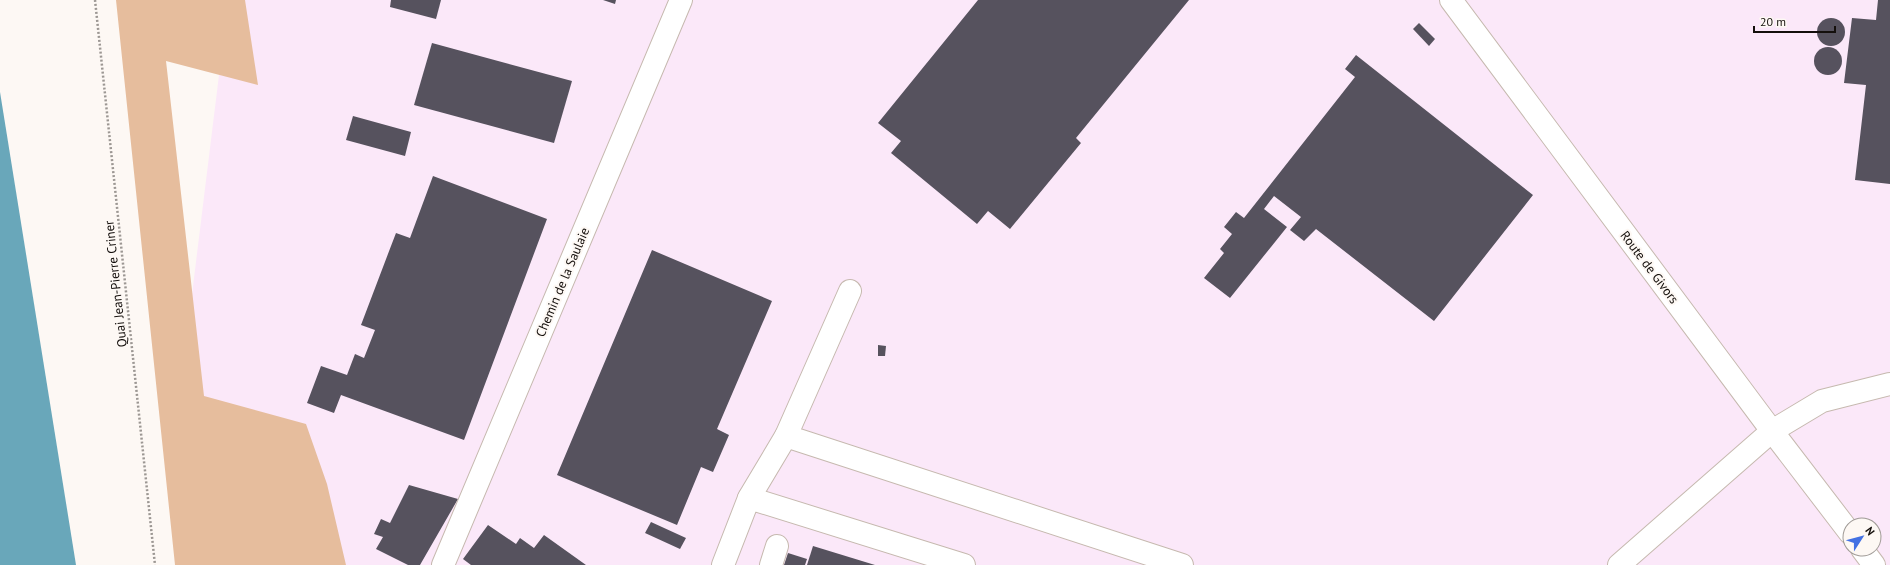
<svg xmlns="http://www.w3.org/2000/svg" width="1890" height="565" font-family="'PT Sans',sans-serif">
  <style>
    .commercial { fill: #fbe8f9; fill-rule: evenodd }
    .green { fill: #e6bd9d }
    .water { fill: #69a7ba }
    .building { fill: #56525e }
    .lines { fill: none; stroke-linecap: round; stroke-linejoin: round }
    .minor-casing { stroke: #c6b9af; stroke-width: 24 }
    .path { stroke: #9c9793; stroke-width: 2.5; stroke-dasharray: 2 2; stroke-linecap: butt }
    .minor { stroke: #fff; stroke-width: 22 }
    .labels { text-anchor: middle; stroke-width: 4; stroke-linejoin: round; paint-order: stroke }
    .street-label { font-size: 13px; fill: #140f0c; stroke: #fdf8f4 }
  </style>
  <rect width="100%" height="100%" fill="#fdf8f4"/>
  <path class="commercial" d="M232 0H1890V565H198L187 335 219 75ZM1850 525H1874V549H1850Z"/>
  <polygon class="green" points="116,0 245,0 258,85 166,61 204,396 306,424 327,484 346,565 175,565"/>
  <polygon class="water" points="0,92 76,565 0,565"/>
  <g class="building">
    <polygon points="391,0 441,0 436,19 390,7"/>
    <polygon points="603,0 616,0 615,4"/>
    <polygon points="978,0 1189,0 1076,138 1081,143 1010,229 988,211 977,224 891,153 901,141 878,123"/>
    <polygon points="1878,0 1890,0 1890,184 1855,180 1866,85 1844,83 1852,18 1876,20"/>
    <circle cx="1831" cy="32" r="14"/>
    <polygon points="1419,23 1435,39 1429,46 1413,29"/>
    <polygon points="432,43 572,81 554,143 414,105"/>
    <circle cx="1828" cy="61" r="14"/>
    <polygon points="1356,55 1533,195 1434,321 1316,229 1304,241 1290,230 1301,217 1274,196 1264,209 1287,227 1230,298 1204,278 1224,253 1220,249 1232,234 1224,227 1236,212 1244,218 1355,77 1345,69"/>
    <polygon points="353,116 411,132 405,156 346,140"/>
    <polygon points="433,176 547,219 464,440 341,395 334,413 307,403 321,366 347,375 355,354 364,358 375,330 361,325 391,246 396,233 410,238"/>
    <polygon points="652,250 772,301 717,429 729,435 713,472 701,467 677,525 557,475"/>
    <polygon points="878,345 886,346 885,356 878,356"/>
    <polygon points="409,485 458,499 420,565 408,565 376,549 383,537 374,534 381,519 390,523"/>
    <polygon points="651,522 686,538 680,549 645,533"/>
    <polygon points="488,525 516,544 520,538 534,548 544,535 586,565 471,565 463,559"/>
    <polygon points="813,546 875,565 807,565"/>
    <polygon points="788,553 807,559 805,565 784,565"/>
  </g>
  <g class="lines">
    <g class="minor-casing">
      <g id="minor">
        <polyline points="1451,0 1772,431 1850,533"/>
        <polyline points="850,291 786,436 1182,565"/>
        <polyline points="749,498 786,436"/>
        <polyline points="1862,549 1874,565"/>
        <polyline points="443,565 681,0"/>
        <polyline points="723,565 749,498 964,565"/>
        <polyline points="771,565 777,546"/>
        <polyline points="1619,565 1772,431 1822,401 1890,384"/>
      </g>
    </g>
    <polyline class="path" points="95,0 155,565"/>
    <use href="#minor" class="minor"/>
  </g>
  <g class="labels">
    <g class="street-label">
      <text transform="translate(1650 267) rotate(53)" y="5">Route de Givors</text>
      <text transform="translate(562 282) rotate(-67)" y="5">Chemin de la Saulaie</text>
      <text transform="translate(115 284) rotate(-96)" y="5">Quai Jean-Pierre Criner</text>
    </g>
  </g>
  <g transform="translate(1862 537) rotate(54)"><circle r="19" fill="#fdf8f4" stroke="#a09b97"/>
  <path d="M0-3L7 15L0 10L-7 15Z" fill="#4371e3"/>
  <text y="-6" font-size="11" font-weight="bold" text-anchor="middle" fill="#140f0c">N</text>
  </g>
  <path d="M1754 26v6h81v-6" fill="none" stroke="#140f0c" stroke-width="2"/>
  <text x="1760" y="26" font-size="12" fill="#140f0c" stroke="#fdf8f4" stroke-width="3" paint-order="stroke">20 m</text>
</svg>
